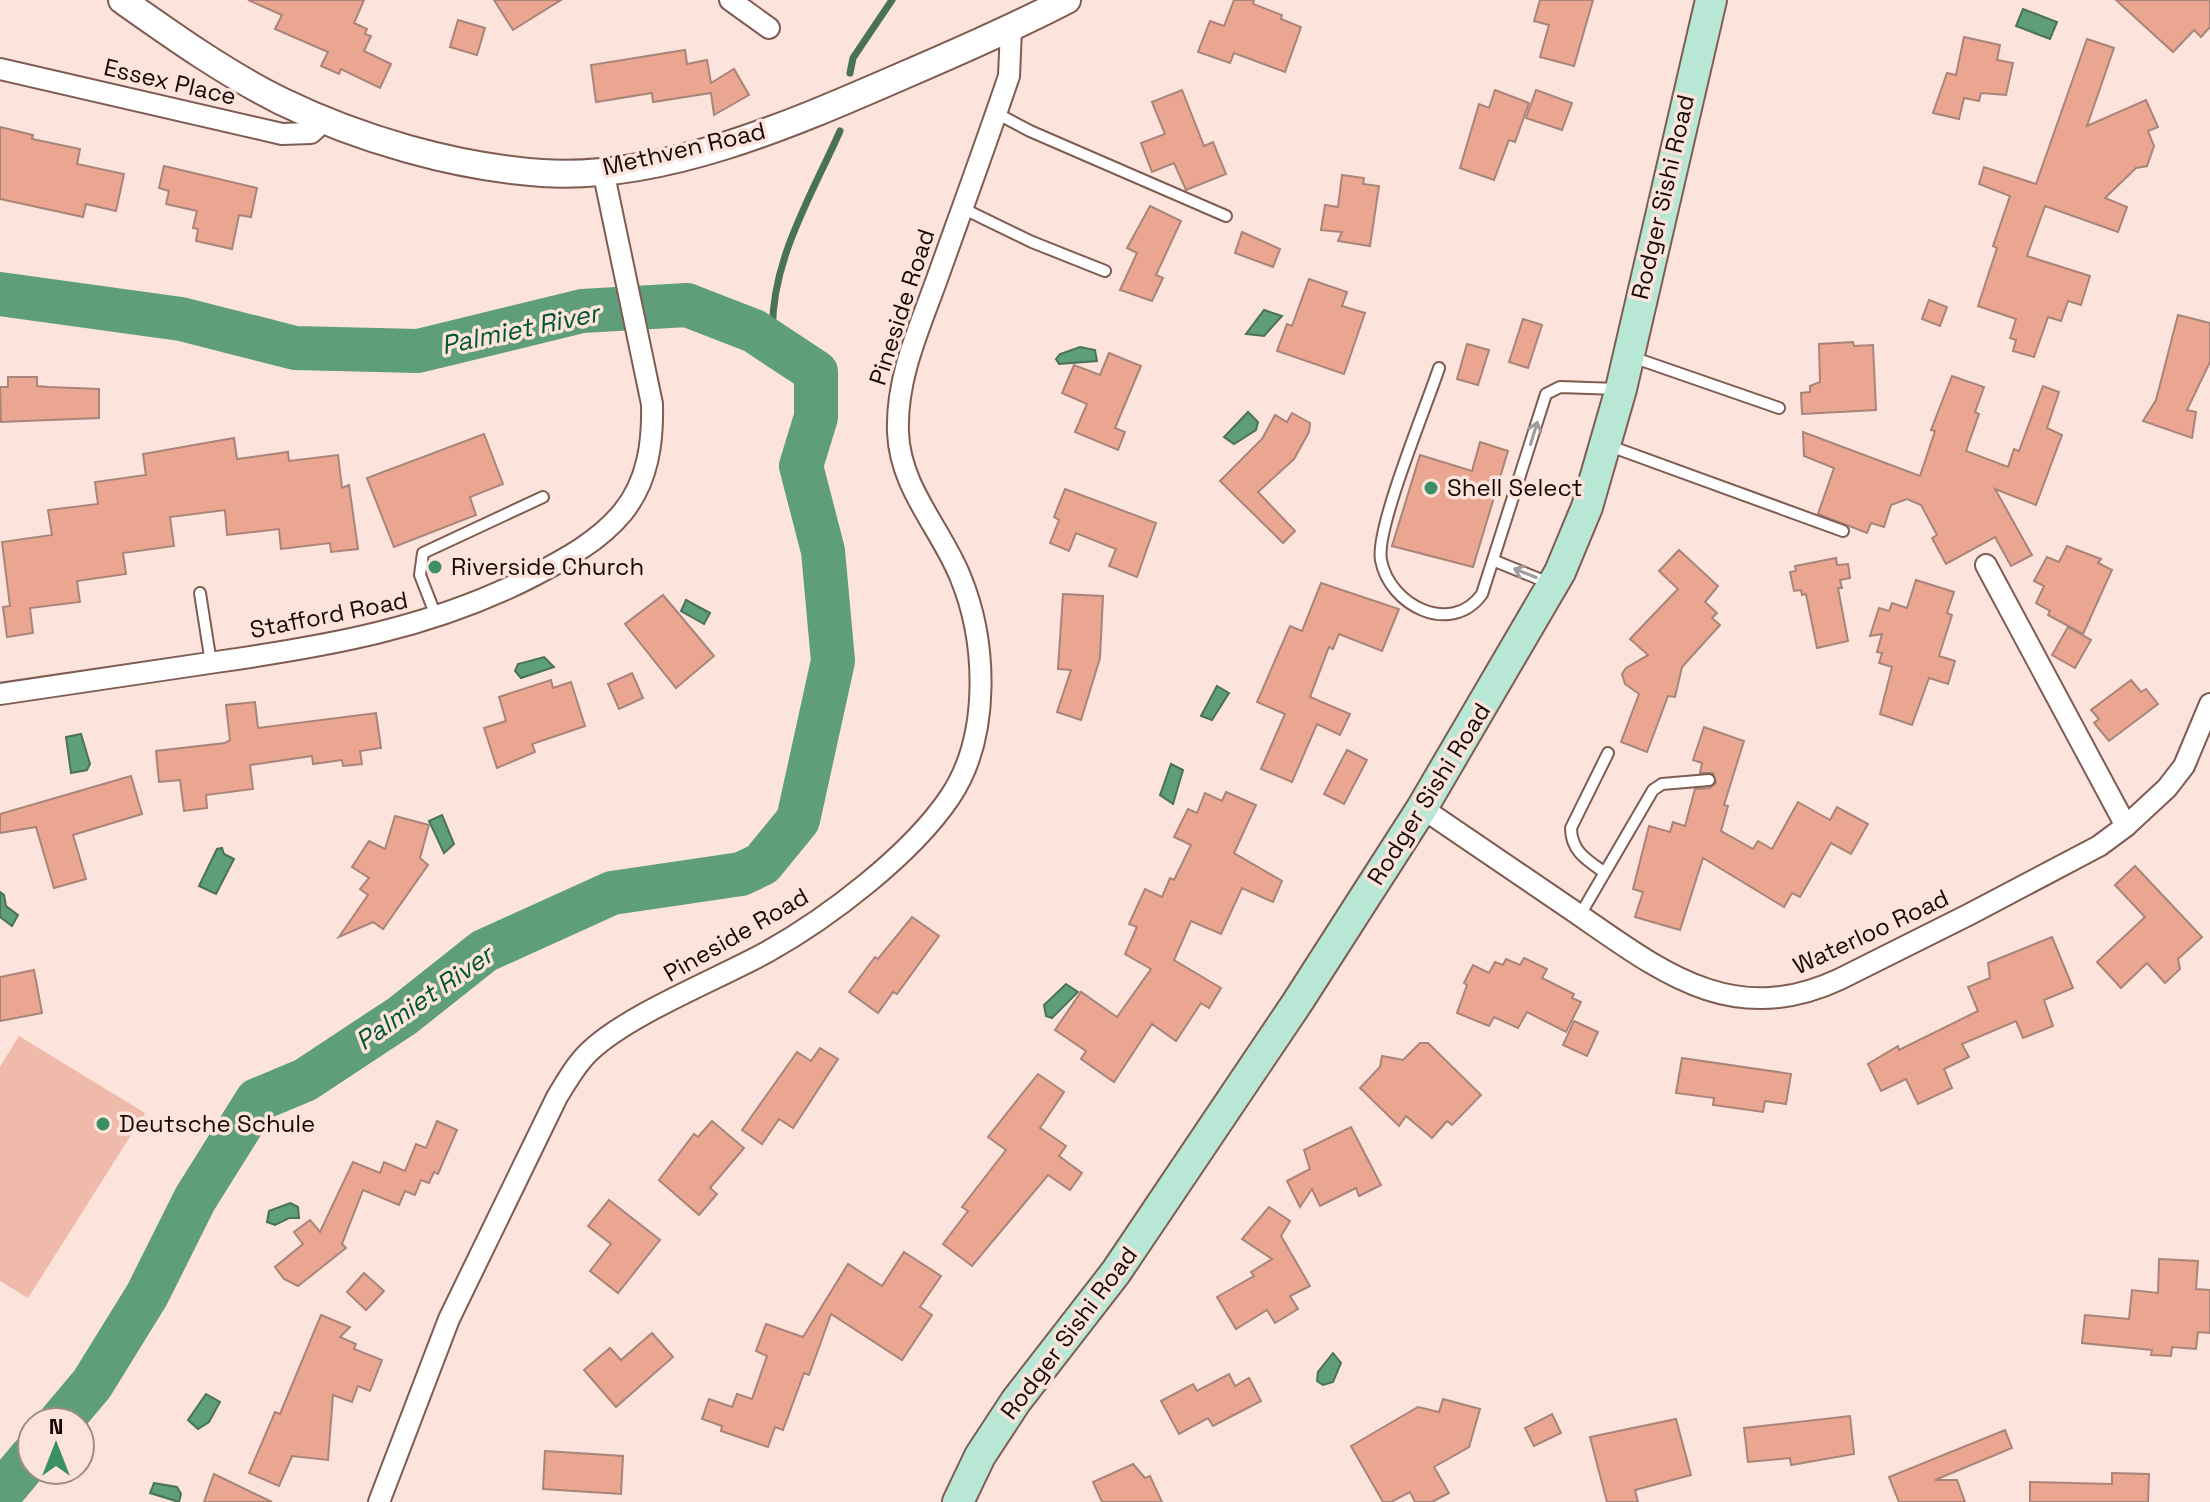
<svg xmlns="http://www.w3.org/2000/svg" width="2210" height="1502" font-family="'Space Grotesk',sans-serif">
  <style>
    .green { fill: #efbaa9 }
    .water { fill: #5e9e7a; stroke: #497257; stroke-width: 2 }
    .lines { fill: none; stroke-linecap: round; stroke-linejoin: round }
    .stream { stroke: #497257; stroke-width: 7 }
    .river { stroke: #5e9e7a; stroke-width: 44 }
    .building { fill: #eaa691; stroke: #a98479; stroke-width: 2 }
    .service-casing { stroke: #7f5c52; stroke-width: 14 }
    .minor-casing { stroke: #7f5c52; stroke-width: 24 }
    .tertiary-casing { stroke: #7f5c52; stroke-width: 30 }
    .secondary-casing { stroke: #7f5c52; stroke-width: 34 }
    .service { stroke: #fff; stroke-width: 10 }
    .minor { stroke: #fff; stroke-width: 20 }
    .tertiary { stroke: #fff; stroke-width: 26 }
    .secondary { stroke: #b8e8d5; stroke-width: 30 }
    .oneway { stroke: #a29d9b }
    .poi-dot { fill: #3a9064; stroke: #fce3db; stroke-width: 3 }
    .labels { text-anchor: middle; stroke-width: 7; stroke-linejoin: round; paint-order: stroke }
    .street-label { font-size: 24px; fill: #170a06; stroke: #fce3db }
    .poi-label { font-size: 24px; fill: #170a06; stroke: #fce3db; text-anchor: start }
    .water-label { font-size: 26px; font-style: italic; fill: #005532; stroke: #fce3db }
  </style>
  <rect width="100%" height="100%" fill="#fce3db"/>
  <polygon class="green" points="19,1036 145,1113 28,1298 0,1281 0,1067"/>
  <g class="water">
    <polygon points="2023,9 2057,22 2050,39 2016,26"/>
    <polygon points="1264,310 1282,316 1264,336 1246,334"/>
    <polygon points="1080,347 1095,350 1097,361 1059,364 1056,359 1060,354"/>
    <polygon points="1248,412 1258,422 1256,430 1234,444 1224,437"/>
    <polygon points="686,600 710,613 704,624 681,611"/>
    <polygon points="544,657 554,667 521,678 515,671 518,664"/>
    <polygon points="1217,686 1229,693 1212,720 1201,716"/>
    <polygon points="81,734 90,764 87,770 71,773 66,737"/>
    <polygon points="1171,764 1183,770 1173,804 1160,795"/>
    <polygon points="442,815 454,844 444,853 429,821"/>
    <polygon points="222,848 224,854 234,859 216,894 199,886 217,849"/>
    <polygon points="0,892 4,895 6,906 18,915 12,926 0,917"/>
    <polygon points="1066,984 1078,992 1052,1018 1046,1016 1044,1005"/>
    <polygon points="290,1203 298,1207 299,1218 289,1218 275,1225 267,1222 269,1211"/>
    <polygon points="1333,1353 1341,1363 1333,1382 1323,1385 1317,1381 1318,1372"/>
    <polygon points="206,1394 220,1402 209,1422 198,1429 188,1420"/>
    <polygon points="154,1483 177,1487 181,1494 179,1502 150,1493"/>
  </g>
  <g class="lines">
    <g class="stream">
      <polyline points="850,73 853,58 892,0"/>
      <path d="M773 343C767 267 810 199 840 131"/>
    </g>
    <g class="river">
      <polyline points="0,294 181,319 295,348 418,351 582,311 687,305 754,331 816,372 816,417 801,466 823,551 833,661 798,820 762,864 741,874 612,893 484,951 402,1016 305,1080 257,1100 195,1199 147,1295 92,1384 60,1422"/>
      <polyline points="0,1494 32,1456"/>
    </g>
  </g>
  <g class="building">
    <polygon points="248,0 364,0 354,23 367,29 365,34 371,36 364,51 391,64 380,88 341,69 339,74 321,66 328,52 275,29 282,15"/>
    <polygon points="494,0 561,0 513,30"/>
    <polygon points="1234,0 1254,0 1253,4 1282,15 1281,19 1301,27 1285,72 1234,53 1230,63 1198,52 1210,21 1224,26"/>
    <polygon points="1540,0 1593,0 1574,66 1540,57 1549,25 1534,21"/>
    <polygon points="2116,0 2210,0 2210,27 2201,37 2194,30 2173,52"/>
    <polygon points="458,20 485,28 477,55 450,47"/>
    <polygon points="1964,37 2000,45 1997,60 2013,63 2006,95 1981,93 1979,101 1964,98 1959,119 1933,113 1947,73 1956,75"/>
    <polygon points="2087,39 2114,48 2087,126 2146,100 2158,127 2148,131 2154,146 2147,166 2136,168 2105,198 2127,207 2118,232 2045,206 2027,256 2090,276 2081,305 2068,301 2061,321 2048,317 2034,357 2013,351 2016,340 2010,338 2016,319 1978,306 1997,248 1993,246 2010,196 1979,184 1984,167 2036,184"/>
    <polygon points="685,50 687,64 707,60 711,83 734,69 749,95 714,115 711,93 653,102 652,93 596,102 591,65"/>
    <polygon points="1182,90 1204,146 1213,142 1226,174 1186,190 1174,163 1152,172 1141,143 1165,134 1152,102"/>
    <polygon points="1495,90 1529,103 1515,142 1509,140 1494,180 1460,168 1479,104 1489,108"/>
    <polygon points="1536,90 1572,103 1562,130 1526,118"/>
    <polygon points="0,127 33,135 32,139 80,149 77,164 124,174 116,211 86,204 83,217 0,199"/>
    <polygon points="164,166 257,188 251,217 239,215 232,249 196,241 198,229 193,228 197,211 166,204 169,191 159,188"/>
    <polygon points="1342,175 1364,178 1363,184 1379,186 1370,246 1338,241 1342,232 1321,230 1325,205 1338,207"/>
    <polygon points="1150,206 1181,221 1156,275 1163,278 1152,301 1120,290 1137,253 1127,248"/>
    <polygon points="1242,232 1280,249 1273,267 1235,253"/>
    <polygon points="1309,279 1347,292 1342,306 1365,313 1344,374 1277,351 1287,324 1292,326"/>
    <polygon points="1929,300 1947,307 1940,326 1922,319"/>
    <polygon points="2178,315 2210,323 2210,362 2187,410 2196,412 2192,438 2143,421 2156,400"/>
    <polygon points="1523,319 1542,325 1528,368 1509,362"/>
    <polygon points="1853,342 1854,346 1873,345 1876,410 1802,414 1801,393 1810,392 1810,386 1820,382 1819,344"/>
    <polygon points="1467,344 1489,350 1478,385 1457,379"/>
    <polygon points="1109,353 1141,366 1115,428 1125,432 1118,450 1075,432 1087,404 1062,393 1074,365 1100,375"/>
    <polygon points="1952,376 1984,387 1975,412 1979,414 1966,451 2008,467 2014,449 2019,451 2043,386 2059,392 2047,428 2062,435 2036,505 1995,489 2032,555 2011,566 1995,537 1946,564 1932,538 1937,535 1921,505 1907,499 1891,505 1884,527 1871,523 1867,533 1818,514 1834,468 1804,456 1803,432 1920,476 1935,431 1931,430"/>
    <polygon points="8,377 37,377 37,386 49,387 99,389 99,418 1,422 0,387 8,387"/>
    <polygon points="1292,413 1310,423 1309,432 1294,459 1258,492 1295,531 1283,543 1220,481 1262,439 1275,415 1287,422"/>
    <polygon points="484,434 503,484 470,497 476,515 394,547 367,478"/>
    <polygon points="234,438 237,459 288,452 289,461 338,455 342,488 349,485 358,549 331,552 330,543 281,549 279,529 227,535 225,510 170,517 174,546 123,553 126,574 77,581 80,602 30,608 33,633 7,637 3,607 10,606 2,542 52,535 48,510 98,504 95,482 146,475 143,454"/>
    <polygon points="1480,442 1508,451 1473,567 1392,546 1420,455 1472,471"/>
    <polygon points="1065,489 1156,523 1137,577 1109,566 1116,549 1076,533 1069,551 1050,543 1059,520 1054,517"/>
    <polygon points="2067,546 2101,559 2098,563 2112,570 2083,634 2048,615 2050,611 2036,603 2044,586 2034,581 2047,557 2059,562"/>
    <polygon points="1679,550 1718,586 1705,602 1717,613 1712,618 1720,625 1682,667 1675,697 1668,696 1647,752 1621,742 1639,694 1625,684 1622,674 1626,668 1648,655 1630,639 1678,589 1659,571"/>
    <polygon points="1836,558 1837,565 1848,564 1850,578 1840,580 1842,588 1838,588 1848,641 1817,648 1806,594 1802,595 1801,590 1794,591 1790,572 1796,571 1795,566"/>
    <polygon points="1916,580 1954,592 1947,613 1952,615 1939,656 1955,661 1948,684 1929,678 1912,725 1880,714 1892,667 1879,663 1882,653 1877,652 1882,634 1870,636 1879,608 1889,611 1892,603 1907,608"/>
    <polygon points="1321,583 1399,609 1382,651 1339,634 1333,649 1329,647 1310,697 1350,714 1340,735 1317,724 1292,782 1261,769 1285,714 1257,702 1290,626 1302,631"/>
    <polygon points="1063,594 1103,596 1100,658 1081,720 1057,712 1071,670 1058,669"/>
    <polygon points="663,595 714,656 676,688 625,624"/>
    <polygon points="2068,627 2091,640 2075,668 2052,655"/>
    <polygon points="632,673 643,698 619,709 608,684"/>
    <polygon points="551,680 553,688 571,682 585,726 532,744 535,752 497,768 484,728 506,721 499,697"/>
    <polygon points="2131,680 2141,692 2146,689 2158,704 2109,741 2094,723 2099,719 2091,710"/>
    <polygon points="255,702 258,728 376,713 381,748 360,751 362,764 343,766 342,760 313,764 312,756 250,765 253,789 206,795 207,808 184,811 180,780 159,782 156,751 225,743 230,740 226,705"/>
    <polygon points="1704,727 1744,741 1724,805 1728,806 1721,831 1753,849 1758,841 1772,849 1798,802 1830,820 1837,807 1868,824 1851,854 1831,843 1800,897 1792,893 1784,907 1703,858 1680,930 1635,917 1643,892 1633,889 1649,826 1670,832 1673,822 1685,826 1695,789 1710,788 1716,783 1713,773 1700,773 1702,763 1693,760"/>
    <polygon points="1347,750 1367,760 1344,804 1324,794"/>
    <polygon points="131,776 142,814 73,835 86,879 54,888 36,827 0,833 0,814"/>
    <polygon points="1226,792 1256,805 1234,853 1282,881 1273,902 1242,888 1221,934 1191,921 1174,960 1221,988 1209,1008 1201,1003 1176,1041 1152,1024 1114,1082 1081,1059 1086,1051 1055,1030 1081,992 1117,1017 1151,969 1125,954 1137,927 1129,924 1145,889 1162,897 1170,878 1174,880 1191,845 1174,837 1188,809 1197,813 1205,793 1222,801"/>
    <polygon points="395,816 429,825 420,858 428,865 383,929 373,922 339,937 368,895 360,889 369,878 352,867 369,841 385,849"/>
    <polygon points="2135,866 2202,937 2178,959 2180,969 2165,983 2147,963 2121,988 2097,962 2145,917 2115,885"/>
    <polygon points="912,917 939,936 897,994 893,992 878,1013 849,992 875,957 878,959"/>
    <polygon points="2052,937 2073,988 2044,1000 2053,1026 2023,1038 2016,1021 1962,1044 1969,1057 1944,1069 1952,1088 1918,1104 1906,1079 1881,1091 1868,1064 1898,1046 1899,1050 1978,1011 1968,987 1990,978 1988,963"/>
    <polygon points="1524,958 1547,969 1542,978 1574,994 1572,998 1581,1002 1566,1032 1527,1012 1518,1028 1494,1017 1489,1026 1457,1013 1467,985 1464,983 1473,965 1489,973 1495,962 1503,965 1506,959 1520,965"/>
    <polygon points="34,970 42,1013 0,1021 0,977"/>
    <polygon points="1574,1021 1598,1032 1587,1056 1563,1045"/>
    <polygon points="1420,1043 1428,1043 1481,1095 1452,1125 1447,1121 1432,1138 1406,1116 1399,1126 1360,1088 1380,1067 1382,1056 1403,1060"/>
    <polygon points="820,1048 838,1059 793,1128 779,1119 762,1144 742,1130 797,1052 811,1061"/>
    <polygon points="1682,1058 1791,1074 1786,1104 1765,1101 1763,1112 1713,1105 1714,1098 1676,1093"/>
    <polygon points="1038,1074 1064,1092 1040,1128 1066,1146 1059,1156 1082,1173 1070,1190 1048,1175 972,1266 943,1244 968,1211 962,1207 1006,1150 988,1137"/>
    <polygon points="437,1121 457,1130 438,1174 434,1172 429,1183 421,1180 415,1195 405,1191 399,1205 363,1190 342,1244 346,1248 298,1286 284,1279 275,1267 303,1244 294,1232 310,1220 320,1232 353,1162 380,1173 384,1162 405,1171 416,1144 426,1148"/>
    <polygon points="712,1121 744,1148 710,1188 717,1194 699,1215 659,1180 694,1134 698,1137"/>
    <polygon points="1351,1127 1381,1185 1359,1196 1356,1188 1320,1206 1312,1189 1300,1207 1287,1181 1310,1169 1304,1150"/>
    <polygon points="609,1200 660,1240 618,1293 590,1271 611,1244 588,1226"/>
    <polygon points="1269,1207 1290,1221 1281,1236 1310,1286 1290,1296 1298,1309 1275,1323 1267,1310 1236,1329 1217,1297 1254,1276 1251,1272 1272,1259 1242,1239"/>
    <polygon points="904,1252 941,1276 920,1307 932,1315 902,1360 831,1314 809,1375 804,1373 783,1430 775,1427 768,1447 721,1431 722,1426 702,1419 709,1399 732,1407 737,1394 752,1399 767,1356 756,1351 766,1324 803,1337 848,1264 882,1286"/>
    <polygon points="2159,1259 2198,1261 2196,1289 2210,1290 2210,1333 2198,1332 2196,1349 2172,1347 2171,1356 2151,1355 2152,1350 2082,1343 2085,1315 2129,1319 2132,1290 2158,1293"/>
    <polygon points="364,1273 384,1291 366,1310 347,1292"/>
    <polygon points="321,1315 350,1327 340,1337 356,1344 354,1349 382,1360 370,1391 358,1386 352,1402 333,1395 328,1460 292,1456 279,1486 249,1473 275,1412 280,1414"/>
    <polygon points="652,1333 673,1357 616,1407 584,1370 610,1348 621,1360"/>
    <polygon points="1229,1374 1235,1386 1249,1378 1261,1401 1213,1426 1208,1418 1179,1434 1161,1401 1193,1384 1197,1391"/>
    <polygon points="1443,1399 1480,1409 1469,1447 1434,1467 1449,1493 1432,1502 1415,1502 1410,1492 1391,1502 1383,1502 1351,1446 1418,1407 1439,1412"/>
    <polygon points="1552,1414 1561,1433 1534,1446 1525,1428"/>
    <polygon points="1850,1416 1854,1454 1791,1465 1790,1458 1748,1462 1744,1428"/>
    <polygon points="1676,1419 1691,1475 1635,1490 1638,1502 1607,1502 1590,1437"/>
    <polygon points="2005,1430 2012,1448 1935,1480 1957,1480 1965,1502 1899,1502 1889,1477"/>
    <polygon points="545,1451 623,1456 621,1494 543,1489"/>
    <polygon points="1133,1464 1145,1478 1150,1476 1162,1502 1102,1502 1093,1482"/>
    <polygon points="2112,1473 2149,1474 2148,1502 2030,1502 2030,1482 2112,1484"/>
    <polygon points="214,1474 272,1502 204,1502"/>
  </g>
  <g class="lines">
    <g class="service-casing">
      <g id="service">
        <polyline points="996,113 1030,131 1226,216"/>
        <polyline points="962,208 1032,242 1105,271"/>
        <polyline points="1632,357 1779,408"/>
        <path d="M1439 368C1427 405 1375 529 1381 560 1389 605 1451 637 1482 594L1546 394 1560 387 1618 389"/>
        <polyline points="1607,445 1843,531"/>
        <polyline points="1495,561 1549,583"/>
        <polyline points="200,593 211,663"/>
        <polyline points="436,616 420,575 423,553 543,497"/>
        <path d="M1604 872C1587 860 1571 851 1571 828L1608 753"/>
        <polyline points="1580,915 1653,790 1662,784 1709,780"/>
      </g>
    </g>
    <g class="minor-casing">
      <g id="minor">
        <polyline points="730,0 769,28"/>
        <polyline points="0,69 282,134 311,133 324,121"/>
        <polyline points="1986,565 2126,826"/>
        <path d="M0 694C72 684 144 673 216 662 328 646 433 628 535 575 567 558 599 541 623 512 648 481 653 442 652 404L603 170"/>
        <path d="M1422 808C1471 841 1520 875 1569 908 1657 968 1730 1031 1840 979L1970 914 2099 846 2126 826 2167 788 2184 766 2210 704"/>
        <path d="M379 1502 449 1319 557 1097C567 1081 576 1064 590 1051 629 1014 718 979 767 952 828 918 911 855 950 797 991 736 987 641 960 576 940 527 900 488 898 432 896 378 919 329 937 279 961 212 986 144 1009 76L1011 29"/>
      </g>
    </g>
    <g class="tertiary-casing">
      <path id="tertiary" d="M122 0C173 36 225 73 281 101 359 139 455 167 542 173 663 181 794 123 902 76 958 52 1013 28 1067 0"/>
    </g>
    <g class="secondary-casing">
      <polyline id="secondary" points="958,1502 980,1456 1016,1401 1116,1272 1297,1003 1422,808 1560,572 1587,507 1621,389 1711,0"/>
    </g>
    <use href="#service" class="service"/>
    <use href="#minor" class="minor"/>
    <use href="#tertiary" class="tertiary"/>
    <use href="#secondary" class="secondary"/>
  </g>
  <defs><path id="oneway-shaft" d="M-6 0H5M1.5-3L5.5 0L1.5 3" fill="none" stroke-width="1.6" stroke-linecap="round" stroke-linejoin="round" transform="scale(2)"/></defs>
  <g class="oneway">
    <use href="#oneway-shaft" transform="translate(1534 433) rotate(-73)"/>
    <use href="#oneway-shaft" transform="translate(1525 573) rotate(-158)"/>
  </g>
  <g class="poi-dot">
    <circle cx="1431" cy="488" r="8"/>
    <circle cx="435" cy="567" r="8"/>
    <circle cx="103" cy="1124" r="8"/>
  </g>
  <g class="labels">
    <g class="street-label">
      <text transform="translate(170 82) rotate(13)" y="8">Essex Place</text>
      <text transform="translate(684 149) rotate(-13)" y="8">Methven Road</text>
      <text transform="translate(1663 197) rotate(-77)" y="8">Rodger Sishi Road</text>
      <text transform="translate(902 307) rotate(-72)" y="8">Pineside Road</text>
      <text transform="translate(329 615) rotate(-11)" y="8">Stafford Road</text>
      <text transform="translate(1429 794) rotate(-58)" y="8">Rodger Sishi Road</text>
      <text transform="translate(1871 932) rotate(-25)" y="8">Waterloo Road</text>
      <text transform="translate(736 935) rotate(-30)" y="8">Pineside Road</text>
      <text transform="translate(1069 1333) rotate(-53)" y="8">Rodger Sishi Road</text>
    </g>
    <g class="poi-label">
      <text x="1447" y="496">Shell Select</text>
      <text x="451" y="575">Riverside Church</text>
      <text x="119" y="1132">Deutsche Schule</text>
    </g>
    <g class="water-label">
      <text transform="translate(520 329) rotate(-12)" y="9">Palmiet River</text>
      <text transform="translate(424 998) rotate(-35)" y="9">Palmiet River</text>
    </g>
  </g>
  <g transform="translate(56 1446)"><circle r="38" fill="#fce3db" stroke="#a08c86" stroke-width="2"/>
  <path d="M0-6L14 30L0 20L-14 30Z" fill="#3a9064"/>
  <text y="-12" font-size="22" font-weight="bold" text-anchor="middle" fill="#170a06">N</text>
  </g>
</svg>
